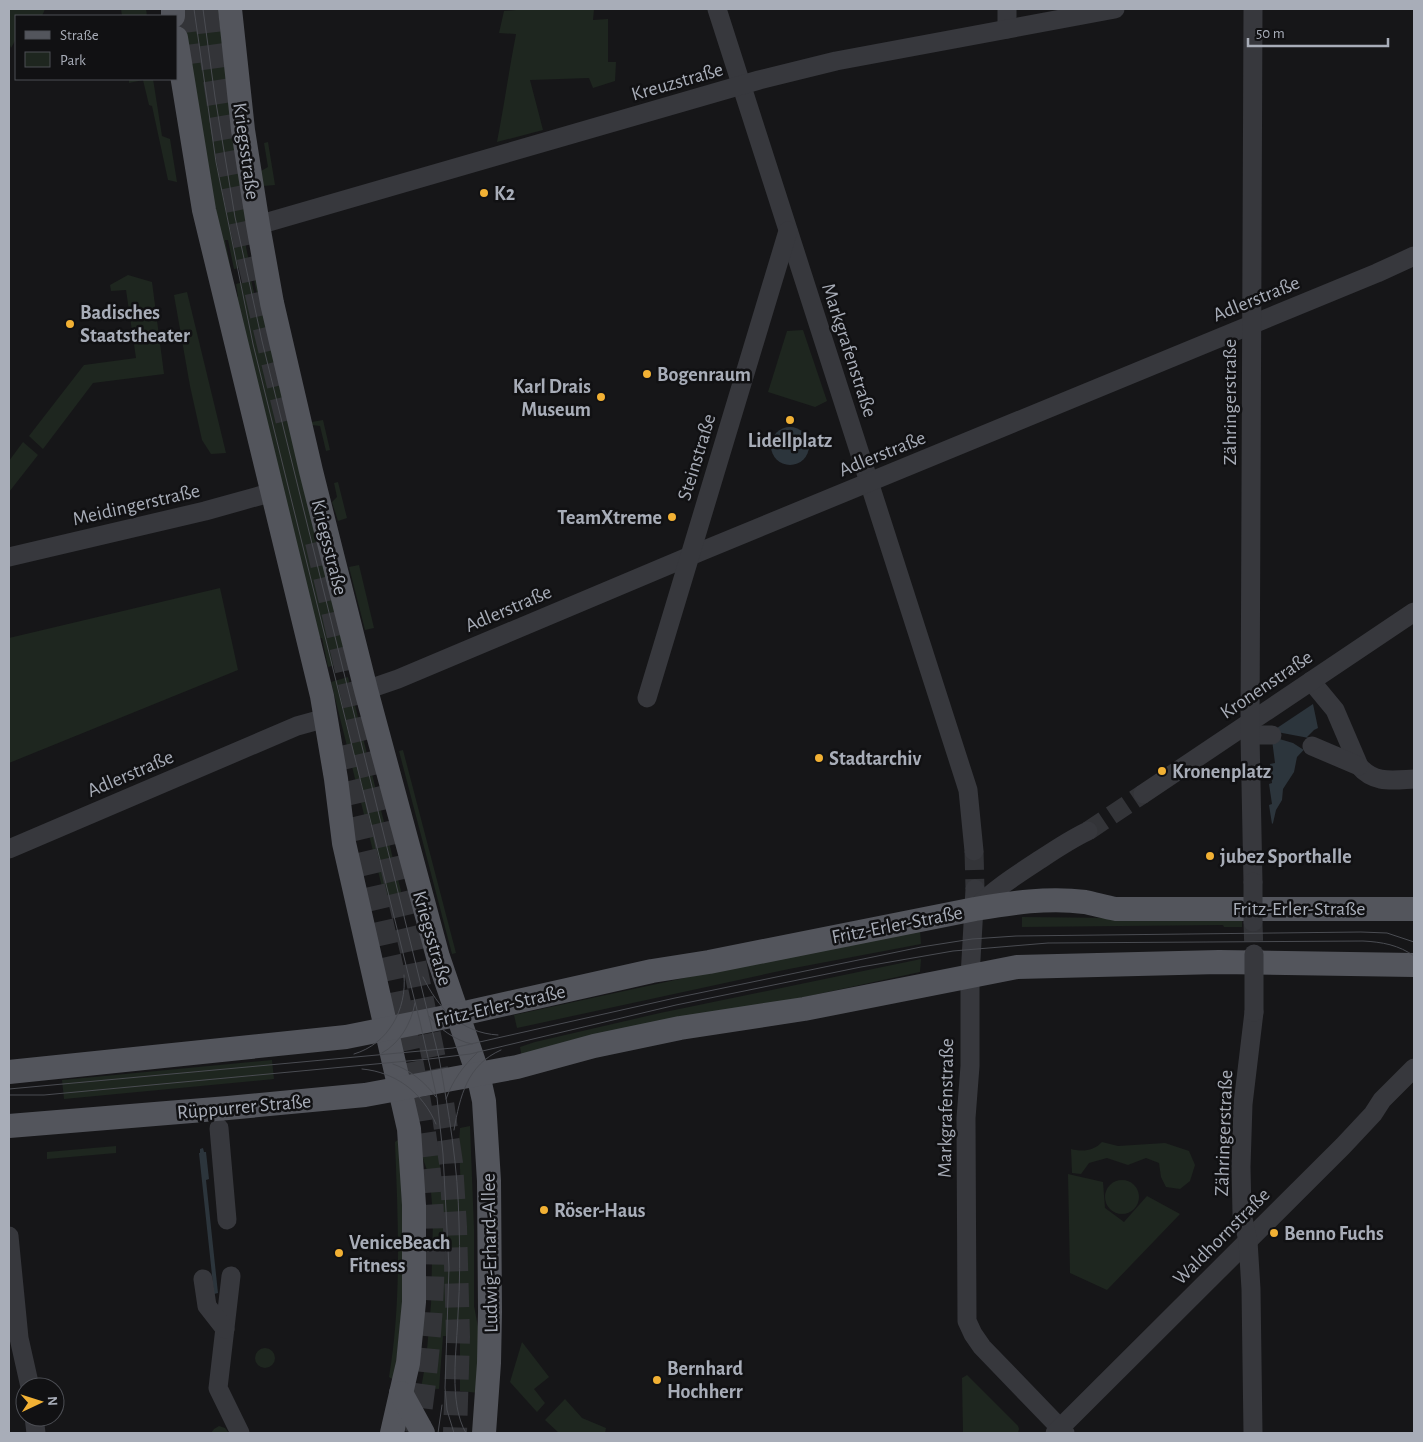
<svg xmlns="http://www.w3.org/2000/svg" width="1423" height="1442" font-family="'Alegreya Sans',sans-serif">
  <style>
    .green { fill: #1e261f }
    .water { fill: #2c353c }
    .pier { fill: #161618 }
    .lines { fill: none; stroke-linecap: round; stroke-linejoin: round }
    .minor-tunnel { stroke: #333438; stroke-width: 19; stroke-dasharray: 19 9; stroke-linecap: butt }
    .major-tunnel { stroke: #333438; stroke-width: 24; stroke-dasharray: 24 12; stroke-linecap: butt }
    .minor { stroke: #37383d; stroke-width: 19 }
    .major { stroke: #53555c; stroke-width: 24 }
    .tram { stroke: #4a4c52; stroke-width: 1 }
    .minor-bridge { stroke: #37383d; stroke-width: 19 }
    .poi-dot { fill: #f2b134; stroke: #111113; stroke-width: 2 }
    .labels { text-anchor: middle; stroke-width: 5; stroke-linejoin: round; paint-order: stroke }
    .street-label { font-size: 20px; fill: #a8adb8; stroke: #111113 }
    .poi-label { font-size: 20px; font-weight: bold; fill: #a8adb8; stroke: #111113; text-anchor: start }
  </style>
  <rect width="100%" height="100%" fill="#161618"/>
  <g class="green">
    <polygon points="9,9 45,9 42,16 16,16 16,39 11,48 9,42"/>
    <polygon points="121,9 146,9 147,16 122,16"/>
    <polygon points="177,9 223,9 252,221 241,223 250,266 234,269 228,240 225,240 231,270 221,272 190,100"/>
    <path d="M527 9H594L593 20 608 19V62H616L615 81 593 88 589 78 530 80 543 130 497 142C504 106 509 70 516 34L499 33 504 11Z"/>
    <polygon points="129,79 153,79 162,136 170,139 177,182 168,180 152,106 149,105 143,80 129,83"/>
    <polygon points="268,142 275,185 263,186 261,171 268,167 264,143"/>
    <polygon points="128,275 152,282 164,374 93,383 43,449 29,436 84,365 136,358 126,290 111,291 110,285"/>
    <polygon points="262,278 350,647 342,649 345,663 328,667 322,638 319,638 229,299 238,297 236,284 251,280 258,309 260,309 254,280"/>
    <polygon points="187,292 226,453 211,454 202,440 190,386 174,295"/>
    <polygon points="803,330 827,401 815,407 768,392 787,331"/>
    <polygon points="323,420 330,450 326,451 320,426 312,425 312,422"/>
    <polygon points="23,442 38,455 9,492 9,461"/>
    <polygon points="338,482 347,518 338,521 332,502 337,497 334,483"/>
    <polygon points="359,565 374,628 365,630 349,567"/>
    <polygon points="220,588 238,670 9,763 9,638"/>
    <polygon points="348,677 402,895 385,899 331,682"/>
    <polygon points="403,750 456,953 452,954 399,751"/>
    <polygon points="1242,914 1242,927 1224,927 1223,925 1022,927 1022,917 1117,918"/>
    <polygon points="920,930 921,944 789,969 531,1025 517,1028 514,1015 721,970"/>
    <polygon points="921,959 920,972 522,1058 520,1047 535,1042 660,1013"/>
    <polygon points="272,1060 274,1079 64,1099 62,1080"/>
    <polygon points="470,1126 474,1229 474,1306 479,1332 479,1393 460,1391 460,1336 443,1336 439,1389 421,1388 426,1361 431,1304 433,1217 430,1179 422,1156 419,1135 433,1132 439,1151 442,1195 461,1194 459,1143 460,1128"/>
    <path d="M398 1140 400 1147 405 1281 394 1380 389 1377C402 1299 398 1221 395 1142Z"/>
    <path d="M1102 1142 1118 1146 1165 1143 1189 1151 1195 1165 1190 1181 1180 1189 1166 1187 1161 1177 1159 1163 1146 1158 1128 1165 1107 1158 1089 1163 1081 1174 1072 1173 1071 1149C1082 1152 1094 1151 1102 1142Z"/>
    <polygon points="116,1146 116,1153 47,1159 47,1152"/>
    <polygon points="1068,1174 1103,1182 1105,1208 1124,1222 1147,1196 1180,1214 1107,1290 1070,1273"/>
    <circle cx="1122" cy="1197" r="17"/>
    <polygon points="522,1342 549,1377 534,1389 545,1403 537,1412 510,1382"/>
    <circle cx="265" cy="1358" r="10"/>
    <polygon points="967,1375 1018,1426 1019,1429 1018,1433 963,1433 962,1378"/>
    <polygon points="565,1399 582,1418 606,1428 605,1433 559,1433 545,1420"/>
    <polygon points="219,1426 225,1428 229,1433 211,1433 214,1429"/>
  </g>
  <g class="water">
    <circle cx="790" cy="446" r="19"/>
    <polygon points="1313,704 1318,728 1314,730 1307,737 1314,739 1297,757 1294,772 1283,789 1282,800 1276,810 1273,823 1272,824 1269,805 1272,804 1269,784 1272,783 1270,764 1275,763 1271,732"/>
    <polygon points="203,1148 204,1152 206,1152 209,1179 206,1180 218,1293 214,1294 199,1153 200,1153 200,1149"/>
  </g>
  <polygon class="pier" points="1277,732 1314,739 1310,754 1293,743 1276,738"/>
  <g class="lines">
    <g class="minor-tunnel">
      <polyline points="1088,831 1143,794"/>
      <polyline points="974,851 975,889"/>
      <polyline points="1253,922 1254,954"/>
    </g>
    <g class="major-tunnel">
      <polyline points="183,9 190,64"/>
      <path d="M206 9C221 151 255 289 289 427"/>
      <polyline points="317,542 413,956 440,1089 451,1163 455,1227 458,1337 455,1433"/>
      <path d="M340 746C361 837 384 927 402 1018 415 1077 427 1137 431 1197 436 1275 429 1355 417 1433"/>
    </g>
    <g class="minor">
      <polyline points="717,9 968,790 974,851"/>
      <polyline points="1007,9 1007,29"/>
      <polyline points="258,225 759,80 836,61 1115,9"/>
      <polyline points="9,557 205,511 273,492"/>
      <path d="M1311 681 1335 710 1359 766C1374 784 1393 780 1414 779"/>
      <polyline points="366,690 398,679 702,551 1377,273 1414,256"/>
      <polyline points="647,698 788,231"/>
      <polyline points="1250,735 1272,735"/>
      <polyline points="1312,746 1359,766"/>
      <polyline points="1143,794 1414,612"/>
      <polyline points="9,849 297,726 326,718"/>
      <polyline points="1253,882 1250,735 1253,9"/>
      <polyline points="975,889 970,977 970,1066 966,1118 967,1321 973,1334 982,1347 1065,1433"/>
      <path d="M975 909C994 889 1018 874 1041 859 1056 849 1071 839 1088 831"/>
      <polyline points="219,1128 227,1220"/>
      <polyline points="9,1236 19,1338 30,1387"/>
      <polyline points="231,1276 218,1388 240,1433"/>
      <polyline points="203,1279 207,1306 225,1329"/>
      <polyline points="34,1417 36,1433"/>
      <polyline points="1055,1433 1343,1146 1373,1114 1382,1100 1414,1068"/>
      <polyline points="1253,1433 1251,1289 1248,1241 1242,1214 1241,1167 1243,1104 1254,1012"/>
    </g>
    <g class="major">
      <polyline points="173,9 173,16"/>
      <polyline points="230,9 243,130 258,225 272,303 311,471 366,690 438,957 478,1074 484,1101 489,1181 490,1312 489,1363 484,1433"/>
      <polyline points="176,38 204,210 322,696 336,779 344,843 409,1129 414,1205 414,1302 408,1363 392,1433"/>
      <path d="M9 1072 346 1037 456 1015 652 971 709 962 975 909C1011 903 1048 897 1085 902 1095 904 1105 907 1116 909H1414"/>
      <polyline points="9,1126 228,1108 365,1095 517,1067 594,1046 680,1028 804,1009 1017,967 1219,962 1414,965"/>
      <polyline points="401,1393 423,1433"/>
    </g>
    <g class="tram">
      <polyline points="194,9 216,162 253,344 420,1022 437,1098 443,1154 449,1268 445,1388 447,1410 454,1433"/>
      <path d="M203 9 215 97 235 217 262 341 439 1058C449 1113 458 1167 459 1223 460 1253 460 1284 458 1314 457 1349 448 1403 466 1433"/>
      <path d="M423 977C438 1008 461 1033 498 1035"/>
      <path d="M429 1016C438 1028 456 1041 472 1044"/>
      <path d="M382 1053C400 1043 411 1024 415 1003"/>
      <path d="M354 1054C388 1044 407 1010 404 975"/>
      <path d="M393 1064C410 1070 425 1082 436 1097"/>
      <path d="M362 1069C396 1072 423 1093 436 1124"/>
      <polyline points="9,1089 453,1048 675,998 921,947 972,939 1016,936 1361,932 1387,933 1414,942"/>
      <path d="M9 1095H44L429 1059 470 1054 676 1005 861 967 953 951 1048 943 1363 941C1382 942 1399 945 1414 956"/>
      <path d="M446 1099C453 1080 463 1066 478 1052"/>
      <path d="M454 1130C460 1096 467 1065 501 1050"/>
      <polyline points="438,1433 442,1405"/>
    </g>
    <g class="minor-bridge">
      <polyline points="1253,882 1253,922"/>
      <polyline points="1254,954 1254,1012"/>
    </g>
  </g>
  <g class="poi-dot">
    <circle cx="484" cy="193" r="5"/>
    <circle cx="70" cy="324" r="5"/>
    <circle cx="647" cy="374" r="5"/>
    <circle cx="601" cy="397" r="5"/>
    <circle cx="790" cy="420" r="5"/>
    <circle cx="672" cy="517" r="5"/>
    <circle cx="819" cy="758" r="5"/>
    <circle cx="1162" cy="771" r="5"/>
    <circle cx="1210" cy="856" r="5"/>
    <circle cx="544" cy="1210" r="5"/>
    <circle cx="1274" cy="1233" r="5"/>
    <circle cx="339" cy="1253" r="5"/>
    <circle cx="657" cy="1380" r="5"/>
  </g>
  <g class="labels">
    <g class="street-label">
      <text transform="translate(677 81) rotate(-16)" y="7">Kreuzstraße</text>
      <text transform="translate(247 151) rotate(82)" y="7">Kriegsstraße</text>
      <text transform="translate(1256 298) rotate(-22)" y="7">Adlerstraße</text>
      <text transform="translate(850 350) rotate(72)" y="7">Markgrafenstraße</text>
      <text transform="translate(1229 402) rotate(-90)" y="7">Zähringerstraße</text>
      <text transform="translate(882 453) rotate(-22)" y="7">Adlerstraße</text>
      <text transform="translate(696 457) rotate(-73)" y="7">Steinstraße</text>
      <text transform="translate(136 504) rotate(-13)" y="7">Meidingerstraße</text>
      <text transform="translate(330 547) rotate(76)" y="7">Kriegsstraße</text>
      <text transform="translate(508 608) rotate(-23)" y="7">Adlerstraße</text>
      <text transform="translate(1266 684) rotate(-34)" y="7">Kronenstraße</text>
      <text transform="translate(130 773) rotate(-23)" y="7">Adlerstraße</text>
      <text x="1299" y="915">Fritz-Erler-Straße</text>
      <text transform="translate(897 924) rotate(-11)" y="7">Fritz-Erler-Straße</text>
      <text transform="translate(433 938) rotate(74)" y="7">Kriegsstraße</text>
      <text transform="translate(500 1005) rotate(-13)" y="7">Fritz-Erler-Straße</text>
      <text transform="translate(244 1106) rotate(-5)" y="7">Rüppurrer Straße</text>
      <text transform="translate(945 1108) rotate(-89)" y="7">Markgrafenstraße</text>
      <text transform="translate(1223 1133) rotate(-88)" y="7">Zähringerstraße</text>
      <text transform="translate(1221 1236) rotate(-45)" y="7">Waldhornstraße</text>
      <text transform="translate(489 1253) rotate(-91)" y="7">Ludwig-Erhard-Allee</text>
    </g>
    <g class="poi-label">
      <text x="494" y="200">K2</text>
      <text x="80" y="319">Badisches<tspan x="80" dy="23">Staatstheater</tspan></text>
      <text x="657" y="381">Bogenraum</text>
      <text x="591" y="393" text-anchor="end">Karl Drais<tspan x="591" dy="23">Museum</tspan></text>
      <text x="790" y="447" text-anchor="middle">Lidellplatz</text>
      <text x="662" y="524" text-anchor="end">TeamXtreme</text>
      <text x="829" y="765">Stadtarchiv</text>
      <text x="1172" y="778">Kronenplatz</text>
      <text x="1220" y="863">jubez Sporthalle</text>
      <text x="554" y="1217">Röser-Haus</text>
      <text x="1284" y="1240">Benno Fuchs</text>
      <text x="349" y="1249">VeniceBeach<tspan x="349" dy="23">Fitness</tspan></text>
      <text x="667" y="1375">Bernhard<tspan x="667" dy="23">Hochherr</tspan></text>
    </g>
  </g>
  <rect width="1423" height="1442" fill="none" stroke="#a8adb8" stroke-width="20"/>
  <rect x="15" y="15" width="162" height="65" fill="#111113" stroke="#4d4f55"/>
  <rect x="25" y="31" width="25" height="8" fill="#53555c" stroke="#4d4f55"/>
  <text x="60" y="40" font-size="15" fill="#a8adb8">Straße</text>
  <rect x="25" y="52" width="25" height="15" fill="#1e261f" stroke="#4d4f55"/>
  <text x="60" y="65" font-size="15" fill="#a8adb8">Park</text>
  <g transform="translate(40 1402) rotate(86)"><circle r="24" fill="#111113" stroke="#4d4f55"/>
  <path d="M0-4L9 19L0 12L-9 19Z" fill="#f2b134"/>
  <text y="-8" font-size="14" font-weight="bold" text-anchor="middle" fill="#a8adb8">N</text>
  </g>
  <path d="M1248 38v8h140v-8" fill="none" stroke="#a8adb8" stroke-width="2.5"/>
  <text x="1256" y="38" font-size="15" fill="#a8adb8" stroke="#111113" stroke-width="4" paint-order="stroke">50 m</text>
</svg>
